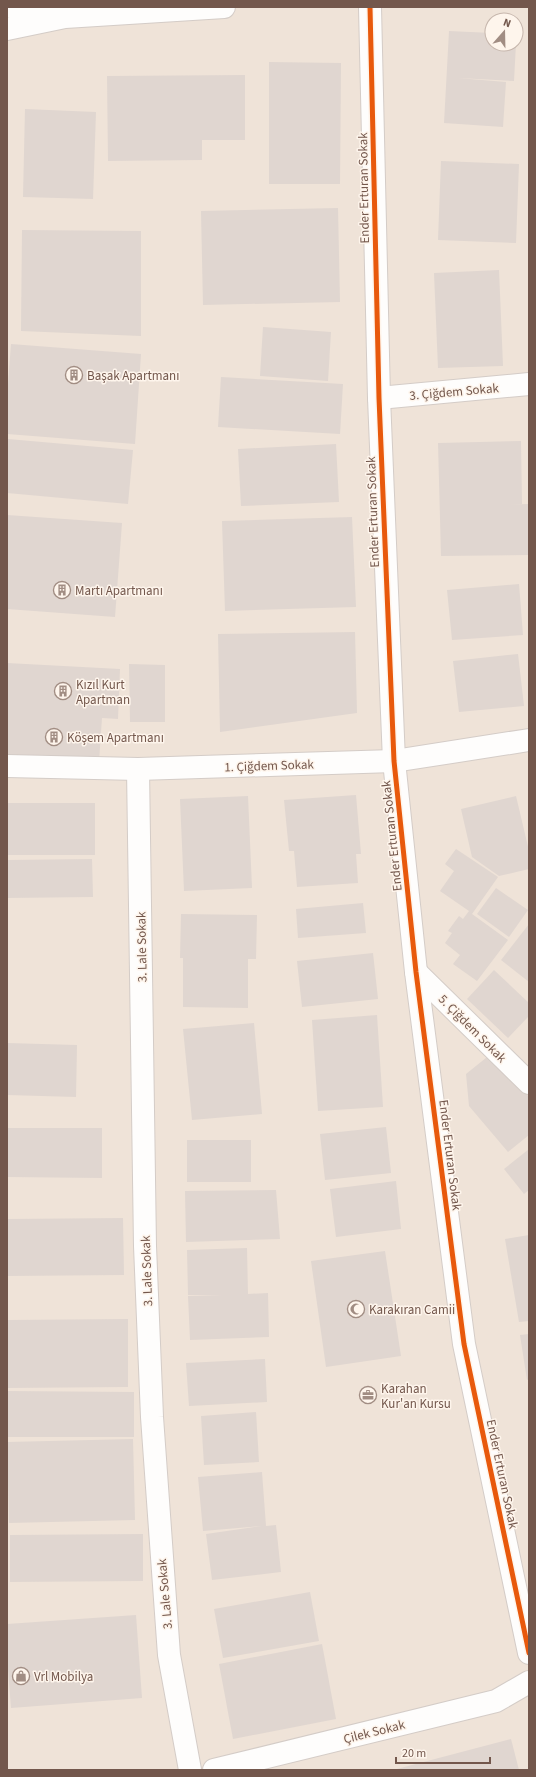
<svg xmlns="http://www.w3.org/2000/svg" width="536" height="1777" font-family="'Source Sans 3',sans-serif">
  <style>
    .residential { fill: #efe3d8; fill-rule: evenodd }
    .building { fill: #e0d6d0 }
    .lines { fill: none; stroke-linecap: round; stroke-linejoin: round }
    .minor-casing { stroke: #d4ccc7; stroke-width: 24 }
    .minor { stroke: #fefdfc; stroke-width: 22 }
    .cycleway-casing { stroke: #fef5ec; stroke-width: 8 }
    .cycleway { stroke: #e8590c; stroke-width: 5 }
    .labels { text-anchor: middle; stroke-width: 3; stroke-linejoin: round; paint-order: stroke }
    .street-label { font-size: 13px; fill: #73574c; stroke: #fef5ec }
    .poi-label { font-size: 13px; fill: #73574c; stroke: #fef5ec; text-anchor: start }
  </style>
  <rect width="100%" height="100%" fill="#f6f0ea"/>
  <path class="residential" d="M7 7H529V1770H7ZM492 20H516V44H492Z"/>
  <g class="building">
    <polygon points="449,31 492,33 492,44 516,44 514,81 458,78 506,82 503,127 444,123"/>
    <polygon points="269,62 341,63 340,184 269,184"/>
    <polygon points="245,75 245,140 202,140 202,160 108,161 107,76"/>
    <polygon points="25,109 96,112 93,199 23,197"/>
    <polygon points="441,161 519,164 516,243 438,240"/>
    <polygon points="338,208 340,302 203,305 201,211"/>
    <polygon points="22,230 141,231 141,336 21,331"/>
    <polygon points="499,270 503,366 438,368 434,273"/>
    <polygon points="263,327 331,332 328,381 260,376"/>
    <polygon points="11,344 141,354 135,444 7,434 7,397"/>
    <polygon points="221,377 343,384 340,434 218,427"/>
    <polygon points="8,439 133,450 128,504 7,493"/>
    <polygon points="521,441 522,504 494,505 529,504 529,555 441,556 438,443"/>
    <polygon points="336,444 339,502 241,506 238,449"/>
    <polygon points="7,515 122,523 115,617 7,609"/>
    <polygon points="352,517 356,607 225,611 222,521"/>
    <polygon points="519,584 523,635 452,640 447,590"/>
    <polygon points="355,632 357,713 220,732 218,634"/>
    <polygon points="518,654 524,706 459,712 453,661"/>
    <polygon points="7,663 120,669 118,719 102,718 99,762 7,755"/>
    <polygon points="129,664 165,665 165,722 130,722"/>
    <polygon points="356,795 361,854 356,854 358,883 297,887 294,851 289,851 284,800"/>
    <polygon points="248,796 252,888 184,891 180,799"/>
    <polygon points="516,796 529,851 529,869 499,876 472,857 461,809"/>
    <rect x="7" y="803" width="88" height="52"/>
    <polygon points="456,849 498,877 472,914 508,940 477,981 453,964 460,955 445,943 452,933 448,931 459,916 463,919 469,911 440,891 454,871 445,864"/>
    <polygon points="92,859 93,897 7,898 7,860"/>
    <polygon points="496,888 528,910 509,937 477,914"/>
    <polygon points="363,903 366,933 298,938 296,909"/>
    <polygon points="181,914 257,915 256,959 248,959 248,1008 183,1007 183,958 180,958"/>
    <polygon points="529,924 529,982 501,960"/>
    <polygon points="373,953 378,999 302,1007 297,961"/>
    <polygon points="494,970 529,1003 529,1016 508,1038 467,999"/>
    <polygon points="377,1015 383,1107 318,1111 312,1020"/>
    <polygon points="254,1023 262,1114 192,1120 183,1029"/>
    <polygon points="7,1043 77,1045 76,1097 7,1095"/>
    <polygon points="492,1053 529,1097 529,1135 508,1152 469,1106 466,1074"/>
    <polygon points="386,1127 391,1173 325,1180 320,1134"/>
    <polygon points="7,1128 102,1128 102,1178 7,1177"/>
    <rect x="187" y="1140" width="64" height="42"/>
    <polygon points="529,1149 529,1190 524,1194 504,1169"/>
    <polygon points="396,1181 401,1229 336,1237 330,1189"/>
    <polygon points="276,1190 280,1239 186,1242 185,1191"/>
    <polygon points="123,1218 124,1275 7,1276 7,1219"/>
    <polygon points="529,1235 529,1321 519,1322 505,1239"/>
    <polygon points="247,1248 248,1294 268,1293 269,1337 190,1340 188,1296 222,1295 188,1295 187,1250"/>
    <polygon points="385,1251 401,1356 326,1367 311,1261"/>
    <polygon points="128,1319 128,1387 7,1388 7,1320"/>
    <polygon points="529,1334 529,1379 527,1380 520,1335"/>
    <polygon points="265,1359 267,1402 189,1406 186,1363"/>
    <polygon points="7,1391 134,1392 134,1437 7,1437"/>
    <polygon points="256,1412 259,1462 204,1465 201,1416"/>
    <polygon points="133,1439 135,1520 9,1523 7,1442"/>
    <polygon points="262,1472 266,1526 276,1525 281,1572 212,1580 206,1534 262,1526 203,1531 198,1477"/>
    <polygon points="143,1534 143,1581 10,1582 10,1535"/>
    <polygon points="310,1592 319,1641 223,1658 214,1609"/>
    <polygon points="136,1615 142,1698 11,1708 7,1656 7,1624"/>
    <polygon points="322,1644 336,1719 233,1739 219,1664"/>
    <polygon points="511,1739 519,1770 393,1770"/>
  </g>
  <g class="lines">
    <g class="minor-casing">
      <g id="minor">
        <polyline points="11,7 54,15"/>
        <polyline points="370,7 379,398 394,761 416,972 464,1344 529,1653"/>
        <polyline points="7,29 65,17 224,7"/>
        <polyline points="379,398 529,384"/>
        <polyline points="7,766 138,769 394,761 529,740"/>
        <polyline points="138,769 145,1246 152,1417 169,1655 190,1770"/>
        <polyline points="416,972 529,1083"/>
        <polyline points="214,1770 496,1701 529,1682"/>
      </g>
    </g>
    <use href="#minor" class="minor"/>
    <g class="cycleway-casing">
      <polyline id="cycleway" points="370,7 379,398 394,761 416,972 464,1344 529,1653"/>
    </g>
    <use href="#cycleway" class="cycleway"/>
  </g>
  <defs>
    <g id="building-ring" transform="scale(0.9)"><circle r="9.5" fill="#fef5ec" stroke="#a18d83" stroke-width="1.5"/><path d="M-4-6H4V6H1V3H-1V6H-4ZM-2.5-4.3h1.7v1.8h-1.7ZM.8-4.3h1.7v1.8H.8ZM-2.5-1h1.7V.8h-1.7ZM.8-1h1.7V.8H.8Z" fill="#a18d83"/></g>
    <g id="mosque-ring" transform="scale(0.9)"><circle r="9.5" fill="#fef5ec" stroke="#a18d83" stroke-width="1.5"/><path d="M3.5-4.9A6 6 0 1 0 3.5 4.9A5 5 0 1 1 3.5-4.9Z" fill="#a18d83"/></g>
    <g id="office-ring" transform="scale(0.9)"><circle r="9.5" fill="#fef5ec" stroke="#a18d83" stroke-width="1.5"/><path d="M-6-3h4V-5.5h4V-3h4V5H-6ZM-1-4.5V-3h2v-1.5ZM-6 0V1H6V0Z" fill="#a18d83"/></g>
    <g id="shop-ring" transform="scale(0.9)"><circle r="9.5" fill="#fef5ec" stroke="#a18d83" stroke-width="1.5"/><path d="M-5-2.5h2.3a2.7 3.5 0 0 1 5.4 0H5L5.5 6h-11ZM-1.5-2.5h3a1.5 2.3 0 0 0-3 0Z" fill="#a18d83"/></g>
  </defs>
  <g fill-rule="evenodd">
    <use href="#building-ring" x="74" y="375"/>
    <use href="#building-ring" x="62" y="590"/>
    <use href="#building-ring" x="63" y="691"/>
    <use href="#building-ring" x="54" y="737"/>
    <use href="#mosque-ring" x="356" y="1309"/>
    <use href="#office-ring" x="368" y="1395"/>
    <use href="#shop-ring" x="21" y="1676"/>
  </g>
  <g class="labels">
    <g class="street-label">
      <text transform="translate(363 188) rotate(-91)" y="5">Ender Erturan Sokak</text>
      <text transform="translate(454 391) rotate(-5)" y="5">3. Çiğdem Sokak</text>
      <text transform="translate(372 512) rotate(-92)" y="5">Ender Erturan Sokak</text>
      <text transform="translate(269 765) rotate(-2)" y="5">1. Çiğdem Sokak</text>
      <text transform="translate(391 836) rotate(-96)" y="5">Ender Erturan Sokak</text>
      <text transform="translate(141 947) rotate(-91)" y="5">3. Lale Sokak</text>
      <text transform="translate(473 1028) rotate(45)" y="5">5. Çiğdem Sokak</text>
      <text transform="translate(451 1155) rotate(83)" y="5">Ender Erturan Sokak</text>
      <text transform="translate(146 1271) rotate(-92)" y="5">3. Lale Sokak</text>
      <text transform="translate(503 1474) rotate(78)" y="5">Ender Erturan Sokak</text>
      <text transform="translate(164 1594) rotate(-95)" y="5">3. Lale Sokak</text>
      <text transform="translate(374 1731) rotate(-14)" y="5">Çilek Sokak</text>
    </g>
    <g class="poi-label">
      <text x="87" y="380">Başak Apartmanı</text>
      <text x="75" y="595">Martı Apartmanı</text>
      <text x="76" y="689">Kızıl Kurt<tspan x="76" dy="15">Apartman</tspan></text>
      <text x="67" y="742">Köşem Apartmanı</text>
      <text x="369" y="1314">Karakıran Camii</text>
      <text x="381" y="1393">Karahan<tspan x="381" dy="15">Kur'an Kursu</tspan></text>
      <text x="34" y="1681">Vrl Mobilya</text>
    </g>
  </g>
  <rect width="536" height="1777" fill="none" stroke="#73574c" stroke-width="16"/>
  <g transform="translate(504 32) rotate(20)"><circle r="19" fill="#fef5ec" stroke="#c6b6ac"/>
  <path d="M0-3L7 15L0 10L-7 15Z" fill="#a18d83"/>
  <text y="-6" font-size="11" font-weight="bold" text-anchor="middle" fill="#73574c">N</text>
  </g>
  <path d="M396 1757v6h94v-6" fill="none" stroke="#73574c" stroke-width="2"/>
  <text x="402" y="1757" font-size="12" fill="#73574c" stroke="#fef5ec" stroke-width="3" paint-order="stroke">20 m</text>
</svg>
